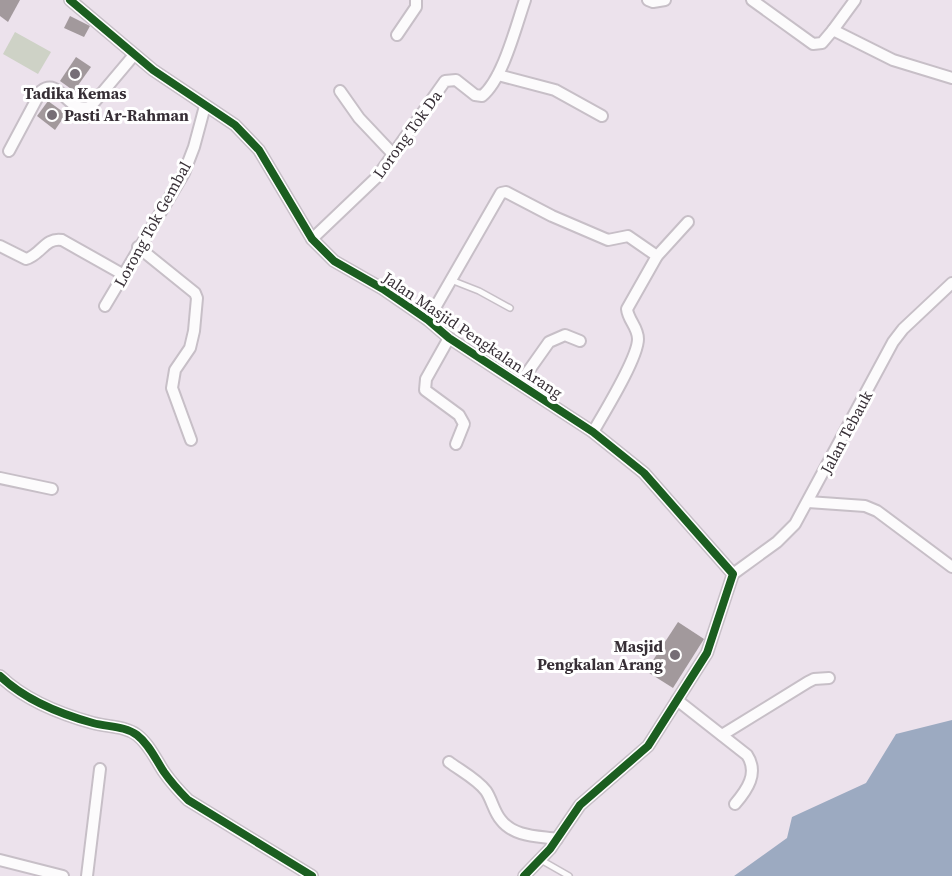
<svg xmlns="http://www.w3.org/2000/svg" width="952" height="876" font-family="'Source Serif 4',serif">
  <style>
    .green { fill: #ced2c6 }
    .water { fill: #9caac1 }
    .building { fill: #a2999c }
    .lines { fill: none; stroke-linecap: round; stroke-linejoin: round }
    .lane-casing { stroke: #c7bfc7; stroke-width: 8 }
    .street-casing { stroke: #c7bfc7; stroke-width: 14 }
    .lane { stroke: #fcfbfc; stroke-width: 5 }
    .street { stroke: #fcfbfc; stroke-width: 10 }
    .cycleway-casing { stroke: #fff; stroke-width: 11 }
    .cycleway { stroke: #1b5e20; stroke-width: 8 }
    .poi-dot { fill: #766e76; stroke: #fff; stroke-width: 2 }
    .labels { text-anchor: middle; stroke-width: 6; stroke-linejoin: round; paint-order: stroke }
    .poi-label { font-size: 16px; font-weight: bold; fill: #372f36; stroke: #fff }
    .street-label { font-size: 16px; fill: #372f36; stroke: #fff }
  </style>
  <rect width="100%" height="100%" fill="#ece2ec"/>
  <polygon class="green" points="15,32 51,52 38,74 3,54"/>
  <polygon class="water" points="952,720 952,876 734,876 787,838 792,817 866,783 896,734"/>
  <g class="building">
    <polygon points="0,0 20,0 8,22 0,16"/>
    <polygon points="70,16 90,26 84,37 64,28"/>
    <polygon points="76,57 91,67 74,91 60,81"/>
    <polygon points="48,101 66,114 55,130 37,116"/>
    <polygon points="678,622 704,639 673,688 646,671"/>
  </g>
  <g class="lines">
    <g class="lane-casing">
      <g id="lane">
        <polyline points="451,280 479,291 510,308"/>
        <polyline points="541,860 569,876"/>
      </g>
    </g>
    <g class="street-casing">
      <g id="street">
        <polyline points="70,0 153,70 235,125 259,150 312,239 334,261 383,289 428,320 449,338 593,432 644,473 733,574"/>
        <polyline points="648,0 653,2 665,0"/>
        <polyline points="752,0 813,44 822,43 833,30 893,60 952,78"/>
        <polyline points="833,30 855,0"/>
        <polyline points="397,35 416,7 416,0"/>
        <polyline points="498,75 555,90 602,116"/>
        <polyline points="340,91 359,118 393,154"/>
        <path d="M9 151 41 91C61 76 67 116 91 106L134 55"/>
        <path d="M312 239 377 177 445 81 456 80 475 95 482 96C503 79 516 26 525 0"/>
        <path d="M0 246 26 259C41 255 45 237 62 240L124 275"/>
        <polyline points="138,247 195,293 197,298 194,331 190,348 175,370 172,388 191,440"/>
        <polyline points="105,306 184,173 194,147 205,106"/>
        <polyline points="428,320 501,193 506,192 552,216 608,240 628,236 657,256"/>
        <polyline points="449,338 426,379 425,390 459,415 464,424 456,444"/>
        <polyline points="520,383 549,342 565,335 580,341"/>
        <path d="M593 432C604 413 638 358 638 339 638 327 628 320 627 309L657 256 688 222"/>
        <polyline points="0,478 52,489"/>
        <polyline points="808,502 865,506 877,511 952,567"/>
        <polyline points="733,574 777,542 795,524 893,342 903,329 952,283"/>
        <path d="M0 676C25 700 60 714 93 723 108 727 125 726 137 735 149 744 156 760 164 772 171 782 179 791 188 800L312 876"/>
        <path d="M677 700 747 755C759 773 747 790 735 804"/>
        <polyline points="722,735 808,682 814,679 829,678"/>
        <path d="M449 762C461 771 477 779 486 791 492 800 494 812 501 820 514 837 538 836 557 839"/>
        <polyline points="0,860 63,876"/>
        <polyline points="87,876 100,769"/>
        <polyline points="524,876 550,849 580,805 648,746 707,653 733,574"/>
      </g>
    </g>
    <use href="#lane" class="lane"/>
    <use href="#street" class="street"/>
    <g class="cycleway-casing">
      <g id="cycleway">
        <polyline points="70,0 153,70 235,125 259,150 312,239 334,261 383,289 428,320 449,338 593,432 644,473 733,574 707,653 648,746 580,805 550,849 524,876"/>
        <path d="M0 676C25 700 60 714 93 723 108 727 125 726 137 735 149 744 156 760 164 772 171 782 179 791 188 800L312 876"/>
      </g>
    </g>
    <use href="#cycleway" class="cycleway"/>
  </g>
  <g class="poi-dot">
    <circle cx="75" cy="74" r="6"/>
    <circle cx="52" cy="115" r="6"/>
    <circle cx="675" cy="655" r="6"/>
  </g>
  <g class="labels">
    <g class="poi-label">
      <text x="75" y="99">Tadika Kemas</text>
      <text x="64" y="121" text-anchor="start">Pasti Ar-Rahman</text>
      <text x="663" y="652" text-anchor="end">Masjid<tspan x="663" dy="18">Pengkalan Arang</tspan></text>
    </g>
    <g class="street-label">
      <text transform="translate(407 134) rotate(-54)" y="6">Lorong Tok Da</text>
      <text transform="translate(152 224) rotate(-61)" y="6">Lorong Tok Gembal</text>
      <text transform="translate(473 335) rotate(34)" y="6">Jalan Masjid Pengkalan Arang</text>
      <text transform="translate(846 432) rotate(-62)" y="6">Jalan Tebauk</text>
    </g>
  </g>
</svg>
